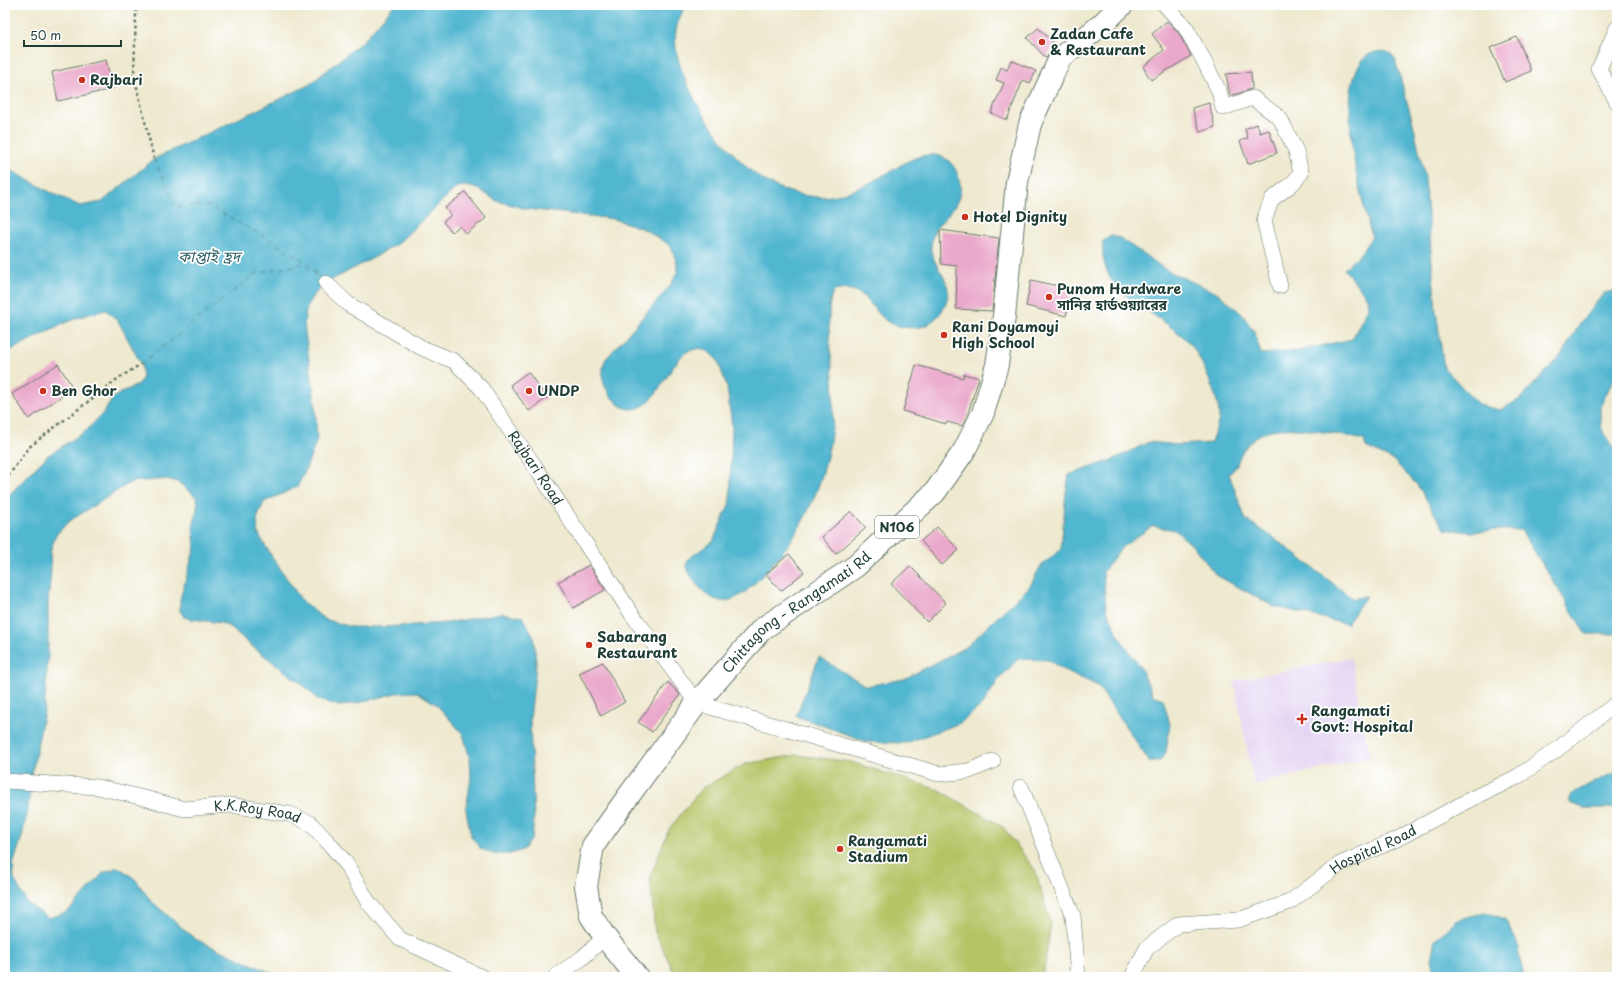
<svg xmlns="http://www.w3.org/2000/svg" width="1622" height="982" font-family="'Playpen Sans','Noto Sans Bengali',sans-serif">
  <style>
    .built { fill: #e3d3f3 }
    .green { fill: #b6c466; stroke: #6a804d }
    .water { fill: #51b6d0; stroke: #387a82 }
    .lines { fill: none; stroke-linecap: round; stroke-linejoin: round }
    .ferry { stroke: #2e6163; stroke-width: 1; stroke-dasharray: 5 4; stroke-linecap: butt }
    .building { fill: #eaa8cb }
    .street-casing { stroke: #67796a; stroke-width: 16 }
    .highway-casing { stroke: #67796a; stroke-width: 24 }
    .path { stroke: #67796a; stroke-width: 2.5; stroke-dasharray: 3 3; stroke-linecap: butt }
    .street { stroke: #fff; stroke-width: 15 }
    .highway { stroke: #fff; stroke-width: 22 }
    .poi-dot { fill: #c8321e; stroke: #fff; stroke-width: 1.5 }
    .labels { text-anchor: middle; stroke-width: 3.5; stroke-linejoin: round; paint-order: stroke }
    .shield { fill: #fff; stroke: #627771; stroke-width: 1 }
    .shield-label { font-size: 13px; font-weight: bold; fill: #1f3d34 }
    .poi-label { font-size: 14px; font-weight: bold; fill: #1f3d34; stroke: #fff; text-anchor: start }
    .street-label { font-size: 14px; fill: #1f3d34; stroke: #fff }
    .water-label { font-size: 15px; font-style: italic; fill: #2e6163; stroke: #fff }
  </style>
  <rect width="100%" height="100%" fill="#fff"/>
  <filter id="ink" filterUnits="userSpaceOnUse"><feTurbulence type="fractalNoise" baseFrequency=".025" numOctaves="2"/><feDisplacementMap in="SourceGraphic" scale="8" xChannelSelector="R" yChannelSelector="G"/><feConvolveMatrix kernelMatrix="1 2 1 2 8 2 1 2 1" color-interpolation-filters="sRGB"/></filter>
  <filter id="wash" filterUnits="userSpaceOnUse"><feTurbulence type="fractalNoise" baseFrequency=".012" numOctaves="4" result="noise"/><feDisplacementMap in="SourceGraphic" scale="16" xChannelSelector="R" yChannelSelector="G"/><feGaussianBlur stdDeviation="0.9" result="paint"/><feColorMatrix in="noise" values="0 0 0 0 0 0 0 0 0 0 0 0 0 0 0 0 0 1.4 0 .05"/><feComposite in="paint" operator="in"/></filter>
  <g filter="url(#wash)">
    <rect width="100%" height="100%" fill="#eee9cf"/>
    <polygon class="built" points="1351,658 1370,757 1254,785 1234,681"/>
    <polygon class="green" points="797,755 851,762 939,790 1003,827 1035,870 1051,924 1044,970 1041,977 676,977 655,932 650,877 669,829 701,789 745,764"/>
    <g class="water">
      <path d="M394 5H685C682 13 677 23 676 31 669 75 724 152 759 177 776 189 800 197 822 197 844 196 865 186 884 175 900 167 915 153 935 155 954 157 964 180 959 197 954 214 935 222 932 239 926 270 962 278 942 311 938 317 929 325 921 327 912 329 896 327 888 322 872 311 864 285 840 290 835 291 834 290 832 295 825 312 832 359 833 378 838 447 816 518 769 568 758 580 743 599 725 601 709 603 691 580 686 566L688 559 713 541 730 503 732 426 727 387 718 361 709 352 700 348C697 349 692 350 688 351 667 364 657 412 629 409 619 407 612 399 607 390 601 381 602 370 605 360L670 286 677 273V264L671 246 644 229 614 219 527 209 497 201 478 189 466 186 457 187 398 243 375 257 326 283 312 297 307 306 304 324 315 401 317 439 304 474 297 487 264 502 257 519 258 533 269 552 302 601 324 619 352 627H384L446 623 501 613 523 617 534 637 536 664 530 720 534 820 532 839 523 850 510 854H493L480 848 471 836 466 810 471 777 470 759 463 734 436 704 417 692 396 693 367 701 340 706 318 700 302 684 249 644 232 628 221 623 192 619 184 617 180 611V599L195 547 193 528 198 503 196 497 178 482 167 479 131 482 68 522 55 536 50 553 51 572 48 603V655L44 711 33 768 28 808 22 837 13 865 14 879 27 903 48 918 67 912 85 894 103 873 118 867 135 879 151 901 195 939 281 977H5V499L47 456 86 431 104 412 113 398 124 391 138 385 143 377 141 364 118 321 106 310 86 315 62 324 5 353V167L50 192 80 206 102 202 154 159 309 85 364 40Z"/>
      <path d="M1384 51 1390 53 1395 59 1413 123 1425 178 1436 310 1444 368 1479 405 1500 410 1520 399 1561 355 1583 319 1604 293 1617 290V372L1600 407 1601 427 1615 451 1617 452V634H1586L1521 530H1496L1471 532 1444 529 1418 486 1393 460 1366 447 1364 440C1341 435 1280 421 1261 434 1255 437 1249 443 1245 448 1237 457 1240 466 1229 474L1246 520 1273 537 1353 599 1366 596 1347 624 1273 606 1216 575 1194 547 1175 530 1153 526 1122 547 1103 572 1106 608 1121 640 1139 665 1153 695 1163 699 1170 724 1166 752 1160 761H1149L1098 686 1064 670 1048 660 1018 659 999 679 982 705 960 723 906 743 868 742 796 716 819 657 866 686 904 679 966 647 1030 586 1040 567 1061 549 1066 491 1069 475 1114 459 1149 442 1180 445 1211 443C1213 436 1220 421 1219 414 1219 399 1202 361 1194 349 1189 341 1179 333 1172 328 1140 303 1098 290 1103 241L1111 236 1120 238 1168 271 1219 294 1242 314 1254 331 1261 354 1298 351 1352 339 1368 308 1367 297 1344 269 1359 255 1372 237C1360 198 1335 94 1362 61 1368 53 1375 52 1384 51Z"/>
      <polygon points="1617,772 1617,808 1582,808 1570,803 1570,795 1588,785"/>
      <polygon points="1485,912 1505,919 1516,940 1524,977 1435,977 1431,959 1435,940 1456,920"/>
    </g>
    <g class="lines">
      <g class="ferry">
        <polyline points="154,159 176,206 209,206 261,235 303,260 322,278"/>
        <polyline points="141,364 255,274 302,264 321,279"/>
      </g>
    </g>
    <g id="blocks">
      <g class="building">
        <polygon points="1167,21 1178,32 1191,56 1151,80 1143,67 1164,50 1152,34"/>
        <polygon points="1038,28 1056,45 1052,49 1046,58 1027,38"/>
        <polygon points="1517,37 1531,71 1505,82 1490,48"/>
        <polygon points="106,60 113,89 58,101 52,72"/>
        <polygon points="1011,60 1036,71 1030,83 1023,80 1007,120 991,113 1004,83 996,80 1001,67 1007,70"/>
        <polygon points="1251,72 1252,89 1230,96 1226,74"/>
        <polygon points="1209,103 1215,127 1200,132 1192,108"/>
        <polygon points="1257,124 1260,133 1269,130 1277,153 1248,164 1240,141 1248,138 1245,129"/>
        <polygon points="465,192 486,218 466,234 460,226 452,232 443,222 451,215 445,208"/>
        <polygon points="940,230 999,238 992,311 956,309 957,266 941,264"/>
        <polygon points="1031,280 1072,289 1066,316 1026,306"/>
        <polygon points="58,364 73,388 29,419 12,394"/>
        <polygon points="916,365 963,378 964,374 979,378 967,416 962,426 947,422 946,424 903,411"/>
        <polygon points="528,372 547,398 529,411 510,385"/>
        <polygon points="851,511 866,528 836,554 822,537"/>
        <polygon points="937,527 959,550 942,565 921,541"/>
        <polygon points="789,554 804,572 781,591 766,574"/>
        <polygon points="589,565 605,590 573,608 558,582"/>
        <polygon points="910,566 946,603 927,622 891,584"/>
        <polygon points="603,662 625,702 601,716 579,673"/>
        <polygon points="668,682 680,695 652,732 638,722"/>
      </g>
    </g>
  </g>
  <g filter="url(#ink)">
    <use href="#blocks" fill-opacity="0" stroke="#67796a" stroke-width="1"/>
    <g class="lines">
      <g class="street-casing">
        <g id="street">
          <polyline points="1165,5 1185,27 1202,57 1219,91 1223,108 1253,98 1280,118 1296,151 1301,173 1292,184 1272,199 1264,220 1280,286"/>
          <polyline points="1617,28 1599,69 1617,102"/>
          <path id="s1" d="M326 283 348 304 422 348 454 361 481 388 536 468 631 613 697 703 939 774 969 771 993 761"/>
          <path id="s2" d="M5 781 98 787 148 799 184 809 230 805 289 814 310 823 328 842 345 862 368 902 400 939 482 977"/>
          <polyline points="1021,787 1073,916 1078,977"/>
          <polyline points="555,977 582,958 605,937"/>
          <path id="s3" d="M1132 977 1147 948 1178 924 1238 920 1290 902 1340 864 1397 839 1471 799 1517 777 1555 751 1617 703"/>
        </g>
      </g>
      <g class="highway-casing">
        <g id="highway">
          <path id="s4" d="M637 977 605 937 591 916 586 886 593 846 627 798 697 703 762 629 856 566 935 492 964 451 983 413 997 365 1004 316 1017 182 1030 124 1060 58 1101 25 1122 5"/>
        </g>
      </g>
      <g class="path">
        <polyline points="142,5 136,11 134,75 154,159"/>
        <polyline points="5,481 28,448 116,380 141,364"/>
      </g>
      <use href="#street" class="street"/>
      <use href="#highway" class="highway"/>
    </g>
  </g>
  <g class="poi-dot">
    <circle cx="1042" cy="42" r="4"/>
    <circle cx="82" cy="80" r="4"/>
    <circle cx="965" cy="217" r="4"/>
    <circle cx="1049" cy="297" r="4"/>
    <circle cx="944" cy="335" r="4"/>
    <circle cx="43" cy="391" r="4"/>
    <circle cx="529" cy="391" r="4"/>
    <circle cx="589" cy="645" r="4"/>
    <path d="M1300 713h4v4h4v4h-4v4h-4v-4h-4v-4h4z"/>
    <circle cx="840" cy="849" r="4"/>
  </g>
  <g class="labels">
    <rect class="shield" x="875" y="516" width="44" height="22" rx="3"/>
    <g class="shield-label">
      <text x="897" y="532">N106</text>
    </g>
    <g class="poi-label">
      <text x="1050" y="39">Zadan Cafe<tspan x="1050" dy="16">&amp; Restaurant</tspan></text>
      <text x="90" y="85">Rajbari</text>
      <text x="973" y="222">Hotel Dignity</text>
      <text x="1057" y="294">Punom Hardware<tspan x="1057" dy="16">সানির হার্ডওয়্যারের</tspan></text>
      <text x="952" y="332">Rani Doyamoyi<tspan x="952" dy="16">High School</tspan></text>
      <text x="51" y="396">Ben Ghor</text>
      <text x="537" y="396">UNDP</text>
      <text x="597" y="642">Sabarang<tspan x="597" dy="16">Restaurant</tspan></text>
      <text x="1311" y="716">Rangamati<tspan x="1311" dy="16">Govt: Hospital</tspan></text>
      <text x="848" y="846">Rangamati<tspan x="848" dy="16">Stadium</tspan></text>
    </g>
    <g class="street-label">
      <text dy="5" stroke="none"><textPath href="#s1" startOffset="286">Rajbari Road</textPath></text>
      <text dy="5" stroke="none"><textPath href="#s4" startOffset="460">Chittagong - Rangamati Rd</textPath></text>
      <text dy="5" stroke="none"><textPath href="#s2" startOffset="256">K.K.Roy Road</textPath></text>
      <text dy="5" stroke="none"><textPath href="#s3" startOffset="286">Hospital Road</textPath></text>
    </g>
    <g class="water-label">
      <text x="209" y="262">কাপ্তাই হ্রদ</text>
    </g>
  </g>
  <rect width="1622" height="982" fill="none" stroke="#fff" stroke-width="20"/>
  <path d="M24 40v6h97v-6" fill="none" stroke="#1f3d34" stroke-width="2"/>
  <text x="30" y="40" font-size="12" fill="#1f3d34" stroke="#ffffff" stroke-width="3" paint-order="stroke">50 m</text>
</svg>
